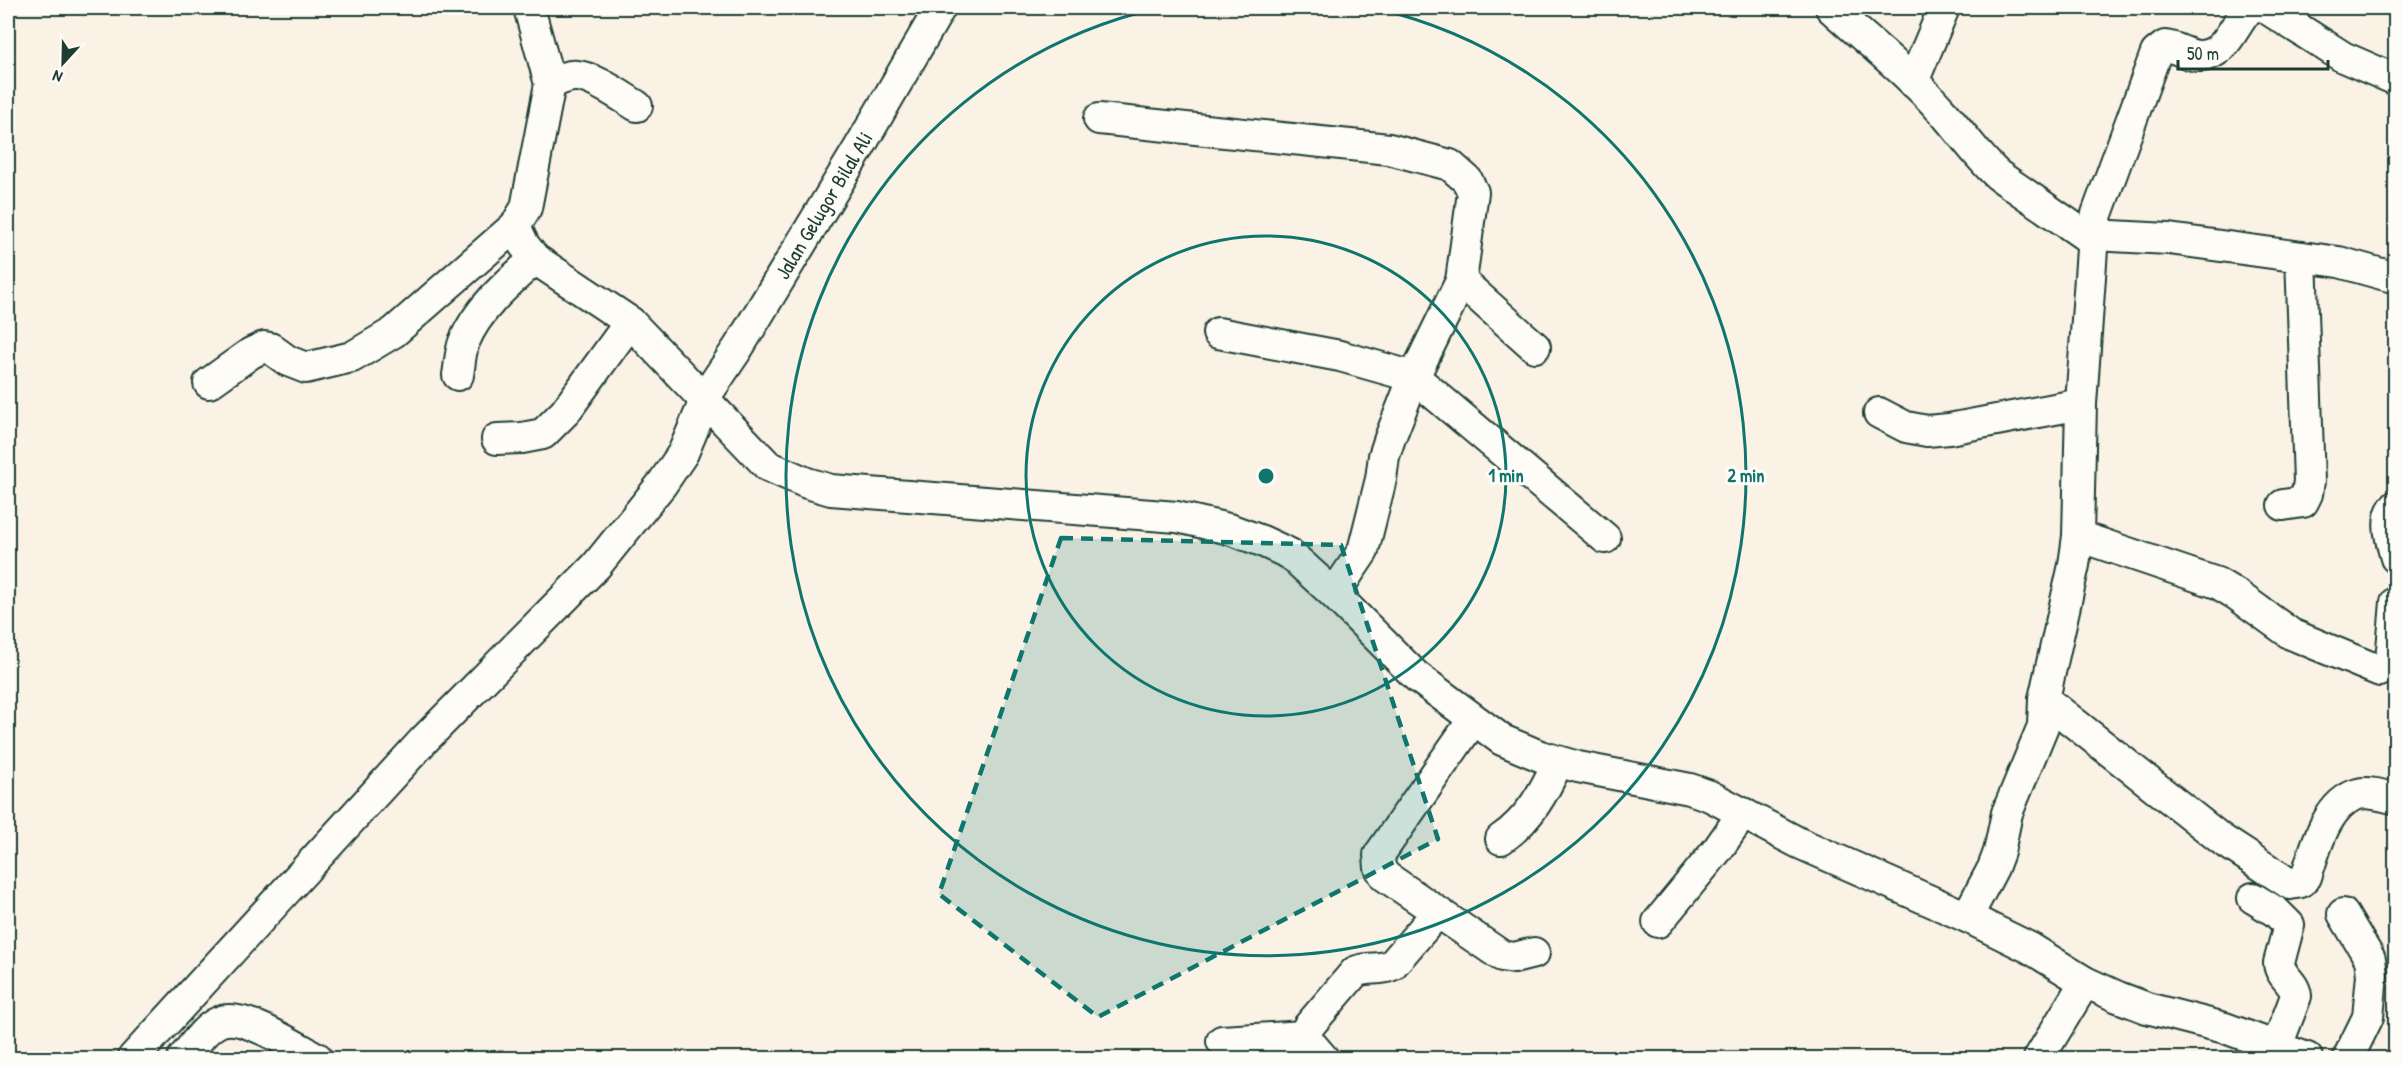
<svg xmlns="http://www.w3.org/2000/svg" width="2403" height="1066" font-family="'Patrick Hand',sans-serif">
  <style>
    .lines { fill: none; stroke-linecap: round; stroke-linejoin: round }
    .minor-casing { stroke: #1f3d34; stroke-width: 34 }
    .minor { stroke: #fdfcf7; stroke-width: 30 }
    .marked { fill: #0f766e; fill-opacity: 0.2; stroke: #0f766e; stroke-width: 4.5; stroke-dasharray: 12 8; stroke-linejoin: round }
    .ring { fill: none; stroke: #0f766e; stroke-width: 3 }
    .labels { text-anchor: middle; stroke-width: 6; stroke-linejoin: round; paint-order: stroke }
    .street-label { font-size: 21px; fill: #1f3d34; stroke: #fdfcf7 }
    .centre { fill: #0f766e; stroke: #fdfcf7; stroke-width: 3 }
    .ring-label { font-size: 18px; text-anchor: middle; font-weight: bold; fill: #0f766e; stroke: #fdfcf7; stroke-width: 6; stroke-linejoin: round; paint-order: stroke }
  </style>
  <rect width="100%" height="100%" fill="#fbf2e6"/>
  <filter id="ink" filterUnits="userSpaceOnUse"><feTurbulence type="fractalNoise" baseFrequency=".0167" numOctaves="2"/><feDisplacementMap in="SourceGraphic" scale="12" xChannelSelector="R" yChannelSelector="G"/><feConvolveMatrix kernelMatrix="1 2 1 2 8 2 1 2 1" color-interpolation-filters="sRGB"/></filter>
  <g filter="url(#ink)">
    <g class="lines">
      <g class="minor-casing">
        <g id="minor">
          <path d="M1831 8C1867 41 1907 72 1940 109 1960 130 1976 155 1998 175L2093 241"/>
          <polyline points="2266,8 2343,57 2396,80"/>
          <polyline points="1913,82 1944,8"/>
          <path d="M550 84C559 80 567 75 577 76 594 77 622 97 637 106"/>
          <polyline points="1099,119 1389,149 1450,165 1467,180 1473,192 1461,281 1414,377 1390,438 1384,456 1381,479 1363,551 1334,594"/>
          <polyline points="515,226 524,245 535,259 630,322 768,466 807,483 831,490 1177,517 1229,529 1262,541 1290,554 1334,594 1416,676 1502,740 1540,756 1578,767 1690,789 1710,796 1799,843 1967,917 2030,948 2085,982 2118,997 2147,1008 2225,1028 2307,1058"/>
          <polyline points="2093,235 2169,239 2339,262 2396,278"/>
          <polyline points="1461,281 1535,347"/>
          <polyline points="1218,333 1340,356 1414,377 1605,538"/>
          <path d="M458 375C460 364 460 353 464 342 478 308 509 282 535 259"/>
          <polyline points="209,383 251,353 264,347 270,348 288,361 306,368 352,357 394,332 515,226 526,208 550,84 529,8"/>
          <path d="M1879 413 1906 427 1927 431 1949 429 2081 404 2093 235 2097 214 2156 53 2165 46C2177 47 2190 57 2201 56 2228 54 2234 22 2250 8"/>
          <polyline points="497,439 522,438 543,434 565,412 630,322"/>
          <polyline points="2283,505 2303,502 2307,494 2309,481 2301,257"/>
          <path d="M2396 506C2383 518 2392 543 2396 558"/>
          <polyline points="2078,536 2217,583 2237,595 2291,634 2380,671 2389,666 2391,661 2396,602"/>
          <path d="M2044 699 2221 839 2290 884 2301 882 2306 877C2315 850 2326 803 2358 794 2370 791 2384 796 2396 799"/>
          <polyline points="1473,720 1379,855 1380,868 1385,876 1502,956 1514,958 1534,953"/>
          <path d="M1501 839C1529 820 1544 792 1558 762"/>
          <path d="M2253 898 2276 912 2289 925 2279 963C2280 977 2295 982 2296 996L2277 1046"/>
          <polyline points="2343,914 2370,959 2372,975 2368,1017 2348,1058"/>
          <polyline points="1967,917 1993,868 1999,852 2007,813 2043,726 2044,699 2074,565 2078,536 2081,404"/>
          <polyline points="1658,922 1718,849 1743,813"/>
          <polyline points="1222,1041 1304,1036"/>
          <path id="s1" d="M133 1058 424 740 596 566 662 484 683 453 709 391 738 348 859 148 940 8"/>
          <path d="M183 1058C193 1047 204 1028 219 1022 242 1011 295 1047 317 1058"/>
          <path d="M1323 1058 1304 1036 1308 1027 1355 972C1367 966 1380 971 1392 965L1437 913"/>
          <polyline points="2039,1058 2085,982"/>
        </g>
      </g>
      <use href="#minor" class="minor"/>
    </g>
  </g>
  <path class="marked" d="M1061 538 1341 545 1438 839 1098 1017 939 894Z"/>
  <g class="ring">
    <circle cx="1266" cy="476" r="240"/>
    <path d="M1374 8A480 480 0 1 1 1158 8"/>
  </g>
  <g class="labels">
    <g class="street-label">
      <text dy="7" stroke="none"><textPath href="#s1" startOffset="1104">Jalan Gelugor Bilal Ali</textPath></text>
    </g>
  </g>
  <circle cx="1266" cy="476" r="9" class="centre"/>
  <g class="ring-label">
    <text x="1506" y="482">1 min</text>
    <text x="1746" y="482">2 min</text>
  </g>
  <rect width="2403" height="1066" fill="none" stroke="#fdfcf7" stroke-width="30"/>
  <rect x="15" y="15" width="2373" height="1036" fill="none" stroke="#1f3d34" stroke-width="2" filter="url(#ink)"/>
  <g transform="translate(63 63) rotate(202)" stroke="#fdfcf7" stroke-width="4.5" paint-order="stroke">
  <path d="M0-4.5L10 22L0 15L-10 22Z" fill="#1f3d34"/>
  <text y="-9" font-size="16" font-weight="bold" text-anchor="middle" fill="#1f3d34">N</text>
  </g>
  <path d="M2178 60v9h150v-9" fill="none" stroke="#1f3d34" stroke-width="3"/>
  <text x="2187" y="60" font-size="18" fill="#1f3d34" stroke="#fdfcf7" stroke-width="4.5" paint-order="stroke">50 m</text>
</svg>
